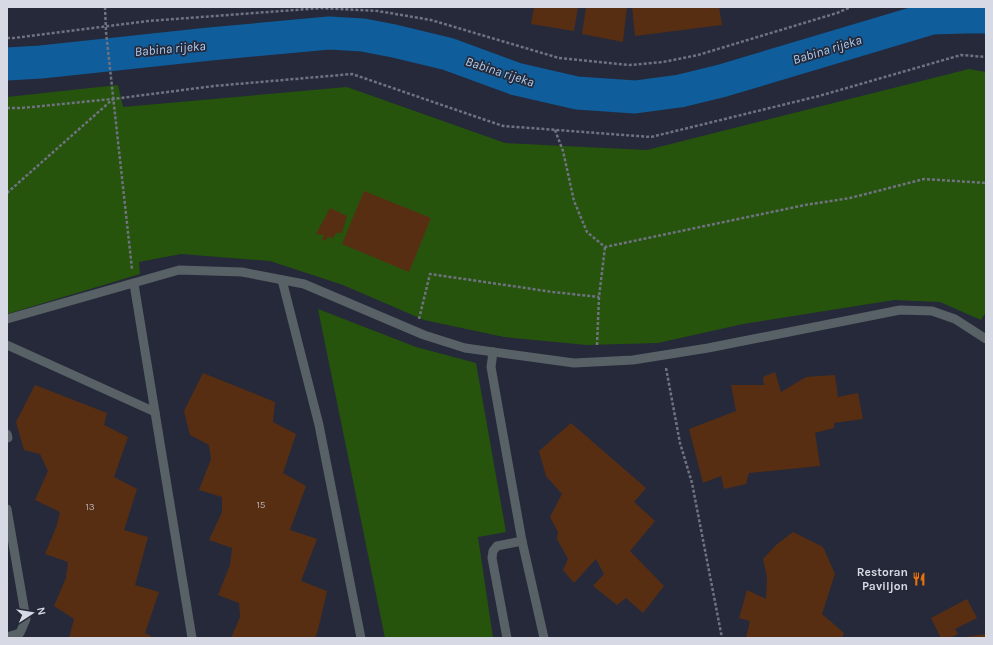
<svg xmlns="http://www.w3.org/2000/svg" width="993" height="645" font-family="Karla,sans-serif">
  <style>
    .green { fill: #26540c }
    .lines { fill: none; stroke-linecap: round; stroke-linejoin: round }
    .river { stroke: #0f5d9b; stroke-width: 33 }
    .building { fill: #582e13 }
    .path { stroke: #6f7280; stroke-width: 2.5; stroke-dasharray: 3 2; stroke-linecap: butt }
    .lane { stroke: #586165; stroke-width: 9 }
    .labels { text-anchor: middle; stroke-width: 3.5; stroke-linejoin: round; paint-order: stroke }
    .number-label { font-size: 10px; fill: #b7aeb0 }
    .poi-label { font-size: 12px; font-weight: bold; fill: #d7d9e4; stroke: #252939; text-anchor: end }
    .water-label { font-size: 13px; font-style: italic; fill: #accef1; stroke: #252939 }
  </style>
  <rect width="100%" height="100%" fill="#252939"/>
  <g class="green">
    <polygon points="969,69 986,72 986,312 981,320 940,302 894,300 743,324 658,343 587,345 504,337 424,320 343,285 270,261 181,254 139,262 140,274 7,314 7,97 118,85 123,107 347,87 505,143 647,150"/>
    <polygon points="318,309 416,347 476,363 506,532 478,537 493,638 385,638"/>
  </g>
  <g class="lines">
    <polyline class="river" points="7,64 41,62 210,44 329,33 363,35 394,41 448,54 516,79 577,93 635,97 680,91 721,81 932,18 965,17 986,17"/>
  </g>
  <g class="building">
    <polygon points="534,7 578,7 574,31 531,24"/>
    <polygon points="586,7 627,7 623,42 582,34"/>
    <polygon points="632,7 719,7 722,25 635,36"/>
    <polygon points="364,191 431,218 409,272 342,244"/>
    <polygon points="330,208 347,216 342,233 336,233 333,238 328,237 325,241 322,239 324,235 316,234"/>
    <polygon points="775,372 781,392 806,377 835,375 838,397 858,393 863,419 834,423 834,428 815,433 820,466 749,473 746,484 724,489 721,476 703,483 689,429 736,411 731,385 764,385 763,377"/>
    <polygon points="203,373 275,402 273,422 296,434 283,473 306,486 290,530 317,539 301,581 327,591 318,630 315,638 231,638 240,617 239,603 218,595 230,565 232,548 209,540 222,512 222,497 199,490 211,459 209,445 190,435 184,411"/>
    <polygon points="35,385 107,413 104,425 128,437 114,477 137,489 124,530 148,537 135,585 159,592 145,633 154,638 69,638 74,619 54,606 66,578 68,562 45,554 57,525 60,512 35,500 48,471 40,454 24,450 16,422"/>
    <polygon points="571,423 646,488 634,502 655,521 630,551 664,586 643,613 626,598 617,605 593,586 604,574 596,559 574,583 563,570 568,559 557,539 558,532 550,517 562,494 546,476 539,451"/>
    <polygon points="793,532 823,547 835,574 822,614 844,633 842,638 746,638 750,621 739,618 747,590 766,599 767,577 763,559 776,545"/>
    <polygon points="967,599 977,618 955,629 958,634 950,638 941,638 931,618"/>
    <polygon points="986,634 986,638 966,638 966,637"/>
  </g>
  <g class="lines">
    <g class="path">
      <polyline points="105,7 106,32 132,269"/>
      <polyline points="7,38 14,38 148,21 321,8 378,11 431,20 559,58 630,65 663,62 698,55 837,13 851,7"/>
      <polyline points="7,108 21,108 113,99 214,86 352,74 503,126 651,137 819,96 961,55 986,57"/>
      <polyline points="555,130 563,151 574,201 587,232 605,247 805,205 850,198 924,179 986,183"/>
      <polyline points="7,193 113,99"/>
      <polyline points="419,319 430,274 553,292 599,297"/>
      <polyline points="597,345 599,297 605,247"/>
      <polyline points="666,368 680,443 692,483 722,638"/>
    </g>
    <g class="lane">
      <polyline points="282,280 319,425 361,638"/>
      <polyline points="134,284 192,638"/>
      <polyline points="7,319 179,270 242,272 304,284 424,335 465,348 574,363 633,360 708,348 900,310 932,311 955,319 986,339"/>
      <polyline points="7,345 155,412"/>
      <polyline points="493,352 491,367 522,541 544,638"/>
      <polyline points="7,434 8,438 7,438"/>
      <polyline points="7,509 26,619 20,633 7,637"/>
      <polyline points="507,638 492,558 493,551 497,546 522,541"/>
    </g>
  </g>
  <defs>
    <g id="restaurant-bare" transform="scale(1.08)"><path d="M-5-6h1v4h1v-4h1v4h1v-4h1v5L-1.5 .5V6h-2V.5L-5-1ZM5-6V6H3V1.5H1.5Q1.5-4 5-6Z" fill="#e8710a" stroke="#252939" stroke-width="2.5" paint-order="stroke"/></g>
  </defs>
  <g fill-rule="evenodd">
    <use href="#restaurant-bare" x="919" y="579"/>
  </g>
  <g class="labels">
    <g class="number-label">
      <text x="261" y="508">15</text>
      <text x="90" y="510">13</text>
    </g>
    <g class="poi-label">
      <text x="908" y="576">Restoran<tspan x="908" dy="14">Paviljon</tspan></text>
    </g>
    <g class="water-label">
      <text transform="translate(170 48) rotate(-5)" y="5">Babina rijeka</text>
      <text transform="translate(827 49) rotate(-17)" y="5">Babina rijeka</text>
      <text transform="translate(500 71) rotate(18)" y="5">Babina rijeka</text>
    </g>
  </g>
  <rect width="993" height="645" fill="none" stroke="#d7d9e4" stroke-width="16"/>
  <g transform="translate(32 613) rotate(78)" stroke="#252939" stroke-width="3" paint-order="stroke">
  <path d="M0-3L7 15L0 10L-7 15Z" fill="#d7d9e4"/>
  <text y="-6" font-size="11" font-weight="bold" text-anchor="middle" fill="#d7d9e4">N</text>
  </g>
</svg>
